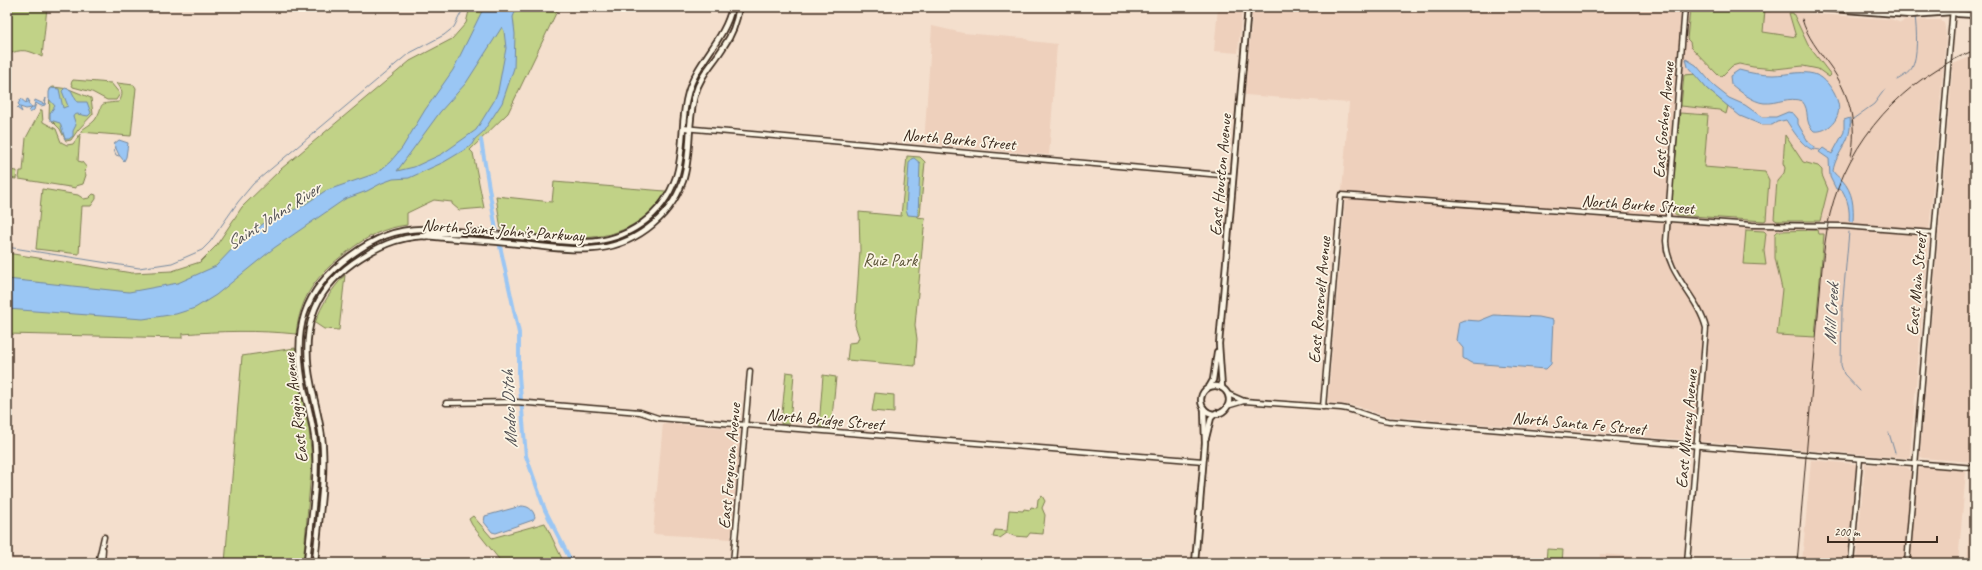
<svg xmlns="http://www.w3.org/2000/svg" width="1982" height="570" font-family="Caveat,sans-serif">
  <style>
    .built { fill: #eed0bc }
    .green { fill: #c1d287; stroke: #7e7e52 }
    .water { fill: #9ac6f4; stroke: #74889e; fill-rule: evenodd }
    .lines { fill: none; stroke-linecap: round; stroke-linejoin: round }
    .stream { stroke: #74889e; stroke-width: 1 }
    .canal { stroke: #9ac6f4; stroke-width: 4 }
    .tertiary-casing { stroke: #3b2a1e; stroke-width: 7 }
    .secondary-casing { stroke: #3b2a1e; stroke-width: 8 }
    .tertiary { stroke: #fcf5e5; stroke-width: 4 }
    .secondary { stroke: #fcf5e5; stroke-width: 4.5 }
    .rail { stroke: #3b2a1e; stroke-width: 1 }
    .labels { text-anchor: middle; stroke-width: 3.5; stroke-linejoin: round; paint-order: stroke }
    .street-label { font-size: 17px; fill: #3b2a1e; stroke: #fcf5e5 }
    .park-label { font-size: 17px; fill: #5c5438; stroke: #fcf5e5 }
    .water-label { font-size: 18px; font-style: italic; fill: #535154; stroke: #fcf5e5 }
  </style>
  <rect width="100%" height="100%" fill="#f4dfcd"/>
  <filter id="ink" filterUnits="userSpaceOnUse"><feTurbulence type="fractalNoise" baseFrequency=".025" numOctaves="2"/><feDisplacementMap in="SourceGraphic" scale="8" xChannelSelector="R" yChannelSelector="G"/><feConvolveMatrix kernelMatrix="1 2 1 2 8 2 1 2 1" color-interpolation-filters="sRGB"/></filter>
  <g filter="url(#ink)">
    <g class="built">
      <polygon points="1218,7 1242,7 1238,53 1214,51"/>
      <polygon points="1253,7 1710,7 1891,19 1901,23 1904,20 1941,20 1944,22 1946,34 1910,455 1908,458 1385,416 1357,406 1329,403 1328,401 1345,201 1342,192 1349,103 1245,95"/>
      <polygon points="932,26 963,33 1024,38 1030,41 1057,44 1049,155 924,144"/>
      <polygon points="1975,55 1975,563 1967,563 1975,462 1922,458 1920,456 1953,64"/>
      <polygon points="663,423 739,429 741,431 731,539 653,534"/>
      <polygon points="1811,460 1856,464 1848,563 1802,563"/>
      <polygon points="1865,464 1907,467 1910,470 1918,471 1922,467 1966,471 1958,563 1856,563"/>
      <polygon points="1600,554 1682,560 1682,563 1599,563"/>
    </g>
    <g class="green">
      <path d="M7 7H47L42 57C29 50 21 48 7 55Z"/>
      <path d="M470 7H559L508 113 470 150 473 153 484 208 459 210 452 204V202L434 200 407 213V225C383 228 366 237 347 252 317 274 300 297 296 334 258 330 220 331 182 334V338L7 334V253L132 273 172 271 200 262 216 246 242 207 281 169 410 61 452 39 466 23Z"/>
      <polygon points="1692,7 1765,10 1763,32 1796,37 1789,13 1793,13 1808,45 1831,75 1829,77 1818,69 1803,66 1775,69 1753,67 1739,64 1732,66 1722,76 1718,75 1691,47 1690,42 1687,39 1690,10"/>
      <polygon points="1696,74 1707,89 1728,106 1726,114 1719,110 1681,106 1684,75"/>
      <polygon points="73,80 111,83 120,94 116,100 107,100 92,92 73,87 71,83"/>
      <path d="M117 83 134 85 136 88 131 136 80 132C84 127 91 125 95 120 106 103 94 104 119 102 124 94 122 90 117 83Z"/>
      <polygon points="53,87 69,89 91,98 93,114 78,130 71,140 66,141 60,129 49,118 50,89"/>
      <polygon points="41,110 42,110 43,122 56,129 61,142 67,145 73,144 80,134 78,161 82,162 87,168 84,171 86,175 83,184 76,186 76,188 19,179 20,171 23,171 26,138"/>
      <polygon points="1680,113 1708,115 1704,167 1765,172 1769,180 1766,220 1764,221 1677,215 1673,213 1672,193"/>
      <polygon points="1785,135 1803,162 1818,166 1822,170 1822,175 1828,189 1820,221 1777,221 1774,219 1777,181 1784,173 1785,168 1783,163"/>
      <polygon points="907,156 920,157 925,162 920,215 917,217 925,218 915,325 917,339 915,366 847,360 849,343 857,342 859,337 855,325 860,250 859,212 901,216"/>
      <polygon points="7,170 17,171 16,179 7,178"/>
      <path d="M554 182 665 191H667C624 255 566 237 501 230L496 196 552 202Z"/>
      <polygon points="42,189 78,195 84,199 89,198 93,194 96,195 96,199 91,206 82,206 79,254 36,249"/>
      <polygon points="1746,230 1764,231 1766,233 1764,251 1766,265 1743,264"/>
      <polygon points="1817,230 1818,234 1824,234 1815,337 1777,335 1782,289 1775,258 1775,234 1778,231"/>
      <path d="M345 275 339 330 324 329 315 323C322 304 331 290 345 275Z"/>
      <polygon points="295,348 301,392 309,430 312,461 303,563 225,563 242,356"/>
      <polygon points="786,372 794,373 790,424 781,424"/>
      <polygon points="823,375 836,377 831,428 819,427"/>
      <polygon points="875,393 894,395 894,413 872,411"/>
      <polygon points="1042,496 1045,501 1042,508 1045,515 1043,534 1030,533 1027,537 1014,536 1007,533 1000,538 993,537 995,530 1007,531 1009,510 1023,511 1024,509 1030,510 1031,507 1037,508 1038,499"/>
      <polygon points="473,516 492,538 545,523 564,563 502,563 472,525 469,519"/>
      <polygon points="1547,549 1563,550 1562,563 1546,563"/>
    </g>
    <g class="water">
      <path d="M484 7H517L513 17 515 34 514 68 502 103 483 132 475 139 471 146 444 162 409 178 393 179 382 183 367 191 345 199 274 248 216 295 195 308 176 314 143 319 7 309V279L129 292 178 283 216 266 236 245 268 220 301 207 325 191 377 173 390 162 402 148 425 110 453 70ZM502 27 504 31 506 48 498 91 494 101 476 130 442 154 414 167 397 171 440 112 466 83Z"/>
      <path d="M1686 59 1696 65 1715 87 1729 98 1745 105 1762 117H1776L1788 112 1793 113 1798 119V124L1809 143 1815 147 1814 150C1803 148 1792 129 1786 120L1777 122 1772 125H1762L1740 116 1707 89 1688 67Z"/>
      <path d="M1739 70C1750 73 1761 75 1773 75 1788 75 1805 69 1819 76 1827 80 1836 94 1838 103 1842 118 1828 133 1814 131 1803 122 1811 111 1802 101 1789 96 1777 104 1764 103 1753 102 1739 91 1731 84L1730 76Z"/>
      <polygon points="51,88 59,89 63,108 68,106 62,91 65,88 71,90 77,102 87,102 91,113 88,116 77,114 73,116 76,125 73,131 73,136 69,139 65,139 60,123 50,120 50,113 55,106 49,99 49,92"/>
      <polygon points="46,98 45,105 41,106 36,103 34,110 30,113 29,111 32,108 26,109 20,107 22,112 17,108 20,106 18,104 21,99 26,103 27,99 29,100 28,104 32,107 34,107 35,100 44,104"/>
      <path d="M1850 118C1853 142 1836 151 1833 171 1836 176 1839 177 1842 180 1853 192 1854 206 1853 222L1849 221C1850 210 1848 200 1842 190L1836 189 1830 177 1829 159 1819 152 1823 148 1832 154 1844 132V120Z"/>
      <polygon points="119,140 128,143 126,157 124,161 119,155 114,144"/>
      <polygon points="914,158 920,163 918,216 908,215 906,209 909,163 911,159"/>
      <polygon points="1494,315 1539,317 1553,320 1551,364 1546,369 1471,363 1463,358 1463,348 1456,340 1459,322 1464,320 1479,321"/>
      <path d="M521 506C528 506 533 509 535 517L533 520 496 533 492 532 484 522 485 516Z"/>
    </g>
    <g class="lines">
      <g class="stream">
        <polyline points="1913,7 1914,12"/>
        <path d="M1897 80C1902 77 1909 73 1912 68 1918 57 1917 30 1915 17"/>
        <polyline points="1850,125 1853,119 1874,104 1885,89"/>
        <polyline points="116,147 114,150 116,155 119,156"/>
        <polyline points="1814,149 1820,150"/>
        <polyline points="1849,232 1842,309 1841,365 1844,374 1860,391"/>
        <polyline points="7,247 139,268 172,263 202,250 210,242 238,202 253,184 408,54 444,35 454,27 464,7"/>
        <polyline points="1889,433 1895,453"/>
      </g>
      <g class="canal">
        <polyline points="481,140 496,230"/>
        <polyline points="500,246 519,333 519,376 526,456 545,510 572,563"/>
      </g>
      <g class="tertiary-casing">
        <g id="tertiary">
          <path d="M1685 7 1666 241C1667 275 1698 296 1706 328L1687 563"/>
          <polyline points="683,128 1233,176"/>
          <polyline points="1228,394 1244,401"/>
          <polyline points="446,403 516,402 640,412 658,418 671,419 1203,461"/>
          <path d="M1227 406 1244 401 1341 408C1358 410 1372 419 1389 421L1975 468"/>
          <polyline points="1323,407 1341,195 1752,225 1844,226 1934,233"/>
          <polyline points="98,563 104,537"/>
          <polyline points="102,563 103,549"/>
          <polyline points="733,563 750,371"/>
          <polyline points="1851,563 1860,459"/>
          <polyline points="1907,563 1953,7"/>
        </g>
      </g>
      <g class="secondary-casing">
        <g id="secondary">
          <polyline points="1808,7 1910,15 1952,12 1959,8 1975,8"/>
          <polyline points="1952,12 1958,14 1975,15"/>
          <polyline points="425,236 429,233 458,233"/>
          <circle cx="1215" cy="400" r="14"/>
          <polyline points="1209,387 1213,380 1217,352"/>
          <polyline points="1222,388 1219,344 1248,7"/>
          <polyline points="1206,438 1211,418 1216,413"/>
          <path d="M307 563C310 524 318 484 315 445 314 426 308 408 304 389 292 331 302 291 350 256 373 239 396 228 426 229 458 231 490 234 522 237 543 239 565 243 586 242 627 241 663 216 676 177 685 150 680 120 688 93 697 61 725 40 732 7"/>
          <path d="M315 563C318 525 325 486 323 448 322 426 315 405 311 383 301 333 311 293 353 263 376 247 397 237 425 236 457 239 488 241 519 244 542 246 567 251 591 249 632 247 669 220 683 181 692 154 687 123 695 95 700 75 714 63 724 46 732 35 737 20 739 7"/>
          <polyline points="1195,563 1205,443 1204,409"/>
        </g>
      </g>
      <use href="#tertiary" class="tertiary"/>
      <use href="#secondary" class="secondary"/>
      <g class="rail">
        <path d="M1802 19C1807 37 1819 51 1830 66 1849 93 1858 124 1851 156"/>
        <path d="M1797 563 1822 268C1824 250 1826 232 1830 214 1848 140 1904 78 1975 50"/>
      </g>
    </g>
  </g>
  <g class="labels">
    <g class="street-label">
      <text transform="translate(1663 120) rotate(-85)" y="6">East Goshen Avenue</text>
      <text transform="translate(959 139) rotate(5)" y="6">North Burke Street</text>
      <text transform="translate(1220 175) rotate(-85)" y="6">East Houston Avenue</text>
      <text transform="translate(1638 204) rotate(4)" y="6">North Burke Street</text>
      <text transform="translate(503 230) rotate(4)" y="6">North Saint John's Parkway</text>
      <text transform="translate(1916 284) rotate(-85)" y="6">East Main Street</text>
      <text transform="translate(1319 300) rotate(-85)" y="6">East Roosevelt Avenue</text>
      <text transform="translate(295 408) rotate(-97)" y="6">East Riggin Avenue</text>
      <text transform="translate(825 419) rotate(5)" y="6">North Bridge Street</text>
      <text transform="translate(1579 423) rotate(5)" y="6">North Santa Fe Street</text>
      <text transform="translate(1686 429) rotate(-85)" y="6">East Murray Avenue</text>
      <text transform="translate(729 466) rotate(-85)" y="6">East Ferguson Avenue</text>
    </g>
    <g class="park-label">
      <text x="890" y="266">Ruiz Park</text>
    </g>
    <g class="water-label">
      <text transform="translate(273 216) rotate(-33)" y="6">Saint Johns River</text>
      <text transform="translate(1831 314) rotate(-87)" y="6">Mill Creek</text>
      <text transform="translate(509 409) rotate(-93)" y="6">Modoc Ditch</text>
    </g>
  </g>
  <rect width="1982" height="570" fill="none" stroke="#fcf5e5" stroke-width="24"/>
  <rect x="12" y="12" width="1958" height="546" fill="none" stroke="#3b2a1e" stroke-width="1.5" filter="url(#ink)"/>
  <path d="M1828 536v6h109v-6" fill="none" stroke="#3b2a1e" stroke-width="2"/>
  <text x="1834" y="536" font-size="12" fill="#3b2a1e" stroke="#fcf5e5" stroke-width="3" paint-order="stroke">200 m</text>
</svg>
